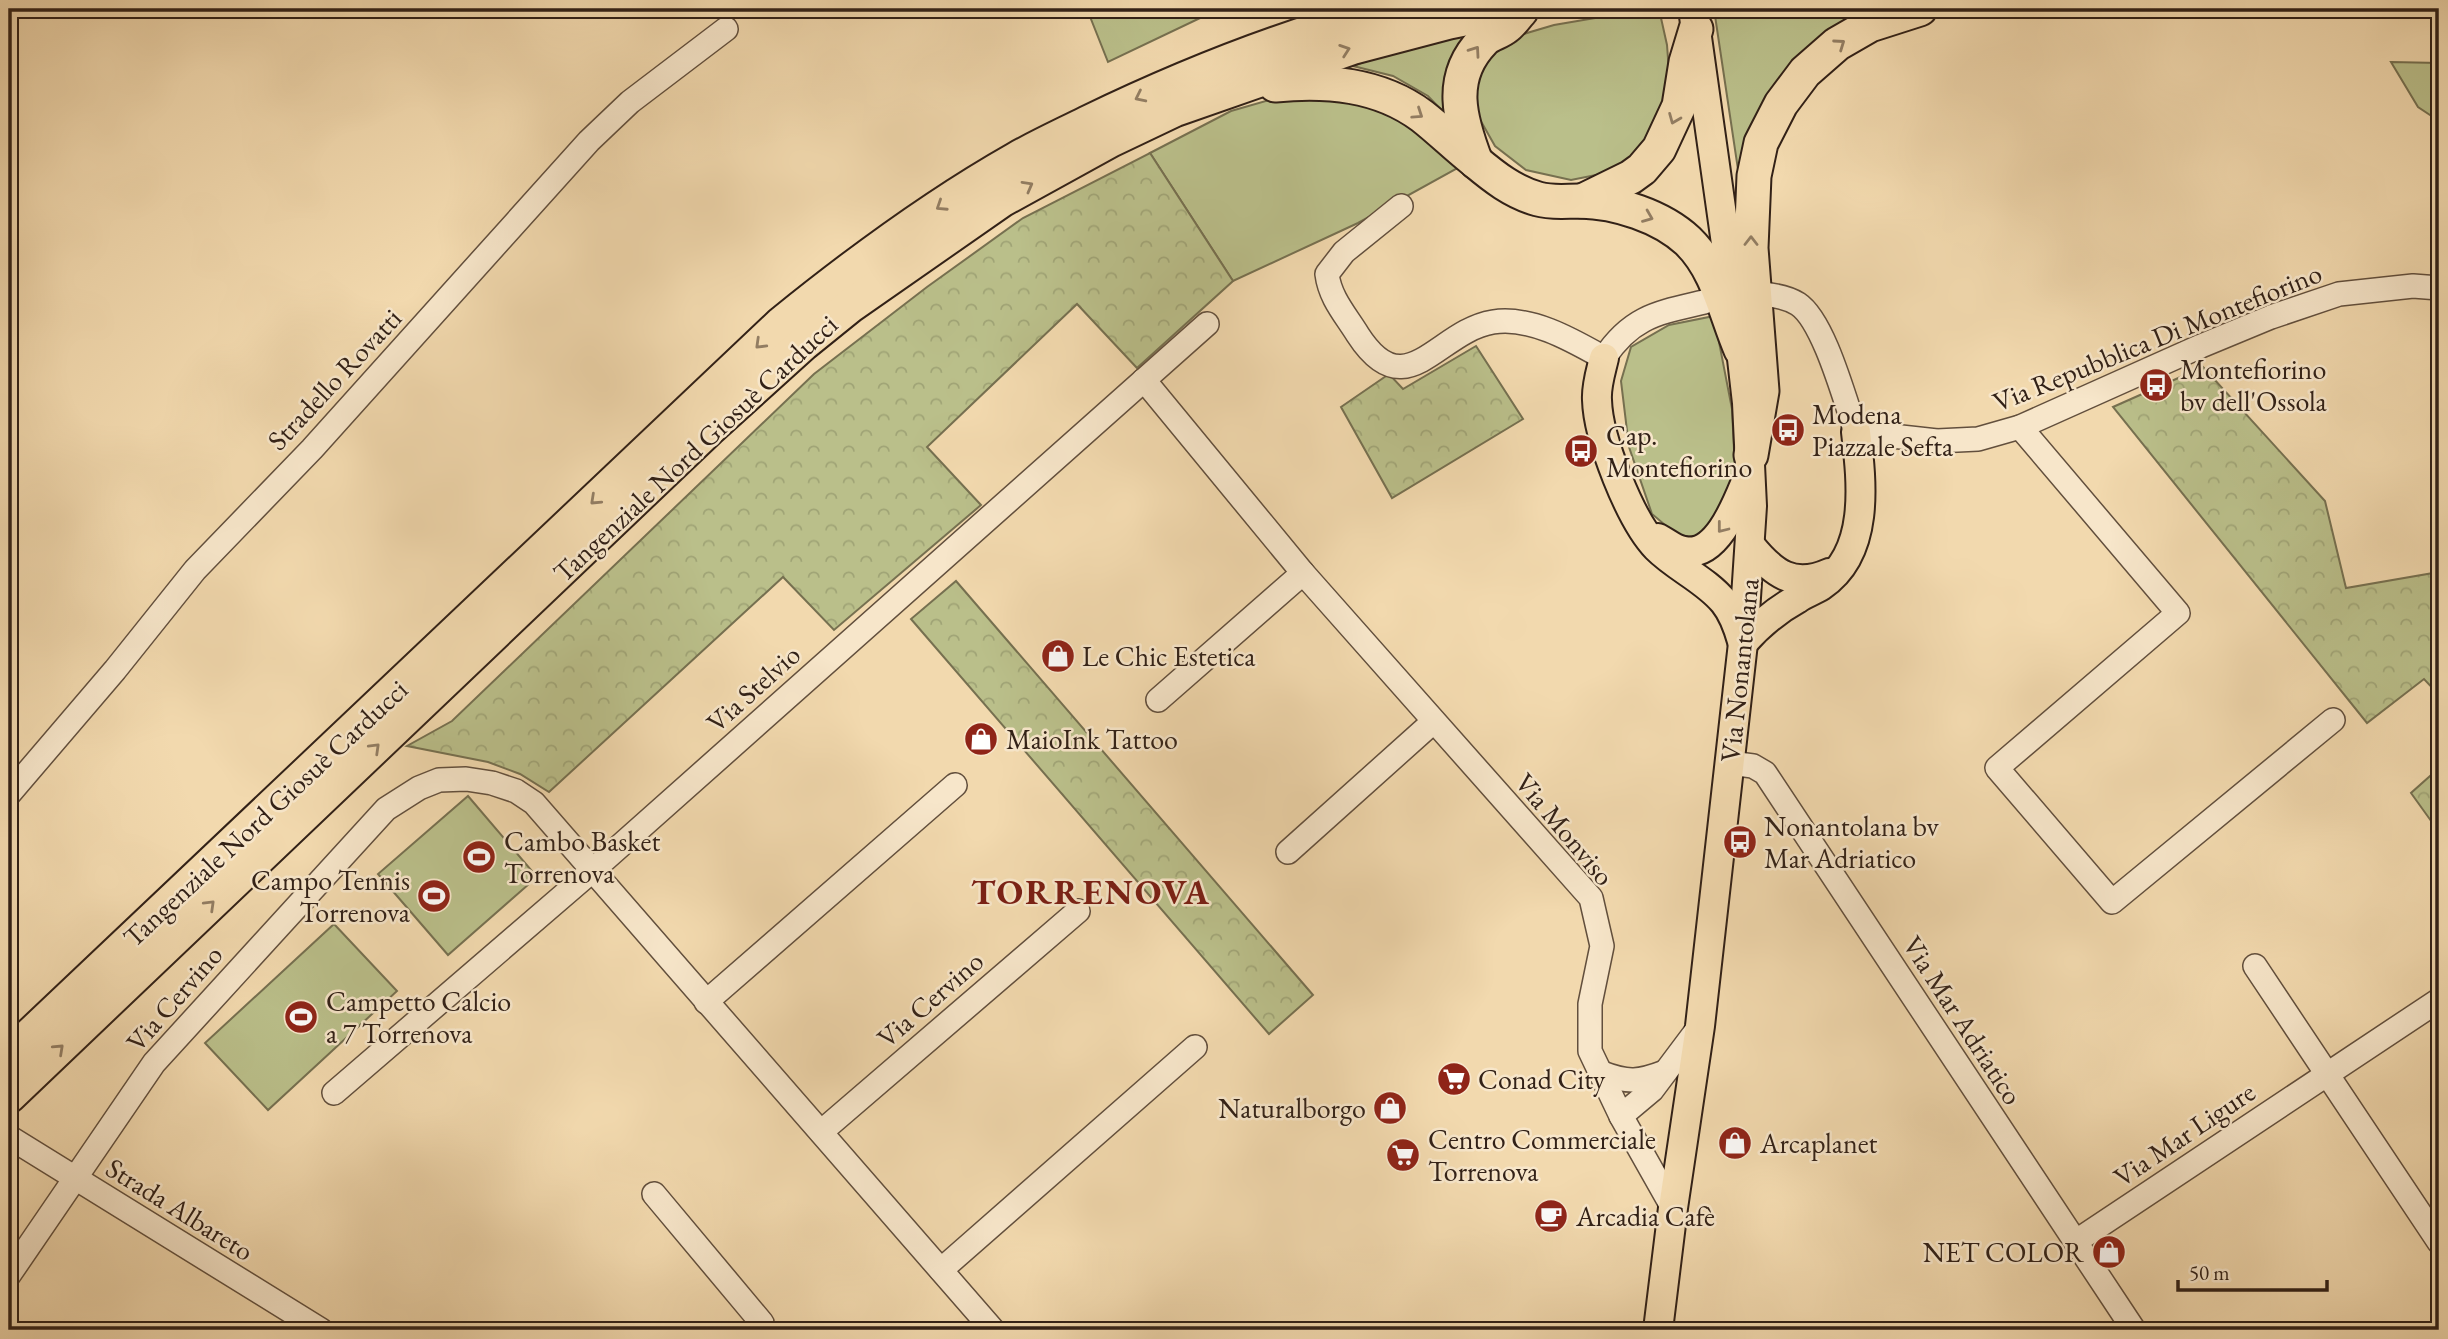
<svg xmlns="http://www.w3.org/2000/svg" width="2448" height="1339" font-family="'EB Garamond',serif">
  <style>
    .green { fill: #babf8a; stroke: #767050; stroke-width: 2 }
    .park { fill: url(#park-crowns); stroke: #767050; stroke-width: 2 }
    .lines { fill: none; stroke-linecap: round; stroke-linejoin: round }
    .minor-casing { stroke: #624f3d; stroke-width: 26 }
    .major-casing { stroke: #322117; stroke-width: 32 }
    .highway-casing { stroke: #322117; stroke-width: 37 }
    .minor { stroke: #f7e6ca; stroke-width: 23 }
    .major { stroke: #f2d9ae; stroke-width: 28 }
    .highway { stroke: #f2d9ae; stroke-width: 33 }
    .oneway { stroke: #927d62 }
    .labels { text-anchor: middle; stroke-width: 5; stroke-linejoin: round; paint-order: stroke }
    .street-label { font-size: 28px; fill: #322117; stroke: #f7e6ca }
    .poi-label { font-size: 28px; fill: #322117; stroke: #f7e6ca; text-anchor: start }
    .district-label { font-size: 35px; font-weight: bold; letter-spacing: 2px; fill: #7a1f14; stroke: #f7e6ca }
  </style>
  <defs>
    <pattern id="park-crowns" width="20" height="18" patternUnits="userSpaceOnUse" patternTransform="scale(1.75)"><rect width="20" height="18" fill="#babf8a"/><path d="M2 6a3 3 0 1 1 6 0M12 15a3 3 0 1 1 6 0" fill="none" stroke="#a0a476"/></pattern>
  </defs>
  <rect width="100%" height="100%" fill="#f2d9ae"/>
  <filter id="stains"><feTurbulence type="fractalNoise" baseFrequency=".00286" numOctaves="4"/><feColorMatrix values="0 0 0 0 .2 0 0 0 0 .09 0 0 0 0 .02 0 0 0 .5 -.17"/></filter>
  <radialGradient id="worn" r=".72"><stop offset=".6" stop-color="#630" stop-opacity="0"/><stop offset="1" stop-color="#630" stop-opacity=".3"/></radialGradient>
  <g class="green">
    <polygon points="1087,9 1219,9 1108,62"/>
    <polygon points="1648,9 1659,9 1667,45 1671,99 1654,137 1616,171 1571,180 1526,170 1495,146 1474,109 1477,70 1500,41 1554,25"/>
    <polygon points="1714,9 1872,9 1795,70 1743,203"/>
    <polygon points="1478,30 1455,124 1428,96 1393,76 1353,66 1405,47"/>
    <polygon points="2391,62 2439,63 2439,121 2418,107"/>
    <polygon points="1301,91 1368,99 1465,164 1358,223 1233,281 1150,153 1231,111"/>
    <polygon points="1714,316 1732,409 1735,470 1726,513 1703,538 1677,535 1652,514 1629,447 1621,381 1631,347 1669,325"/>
    <polygon points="468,796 537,877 448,955 378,874"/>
    <polygon points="334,924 397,991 268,1110 205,1043"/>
  </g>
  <g class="park">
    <polygon points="1150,153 1233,281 1137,368 1077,304 927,447 981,505 834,630 783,577 549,792 520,774 488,762 407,746 452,721 814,374 927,287 1023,218"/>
    <polygon points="1476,346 1523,419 1392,498 1341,407 1389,374 1403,389"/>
    <polygon points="2203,367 2325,501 2346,588 2439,572 2439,695 2424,679 2367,723 2113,407"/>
    <polygon points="956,581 1313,995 1269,1034 911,619"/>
    <polygon points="2439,768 2439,832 2411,793"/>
  </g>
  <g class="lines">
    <g class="minor-casing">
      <g id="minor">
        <path d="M1401 206 1344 252 1327 274C1330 298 1345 314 1358 335 1406 409 1437 331 1493 322 1531 316 1572 340 1604 358 1632 316 1658 313 1704 302"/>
        <path d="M1761 294C1774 295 1787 297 1798 304 1824 321 1845 401 1856 432L1937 441 1978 439 2020 427 2201 346 2271 317 2339 294 2413 286 2439 288"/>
        <polyline points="1144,380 1303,573 1591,898 1602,946 1590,1004 1590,1051 1621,1116 1673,1208"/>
        <polyline points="2020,427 2178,613 1997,768 2112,902 2333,720"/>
        <polyline points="1158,700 1303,573"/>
        <polyline points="1730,763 1753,766 1765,773 2134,1330"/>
        <polyline points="9,794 115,670 195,570 312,449 589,141 630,102 726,29"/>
        <polyline points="1288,852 1433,722"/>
        <polyline points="2255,966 2439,1242"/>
        <polyline points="706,1002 955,785"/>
        <path d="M1602 1073C1628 1083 1639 1082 1665 1072"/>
        <polyline points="334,1093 593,870 1207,324"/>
        <polyline points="1621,1116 1652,1090 1700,1026"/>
        <polyline points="821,1132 1078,911"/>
        <polyline points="9,1137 321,1330"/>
        <polyline points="654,1194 762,1323"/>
        <polyline points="2075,1242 2439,1000"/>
        <polyline points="941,1270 1195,1047"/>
        <polyline points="9,1275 154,1063 386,809 419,788 439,780 466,779 492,783 516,791 534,803 993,1330"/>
      </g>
    </g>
    <g class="major-casing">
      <g id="major">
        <path d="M1604 358C1601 371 1596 386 1597 400 1598 438 1630 520 1657 548 1677 568 1706 580 1724 602 1733 613 1738 627 1742 641"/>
        <path d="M1658 538C1666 542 1675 550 1684 551 1717 558 1737 503 1747 479"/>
        <path d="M1751 546C1773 573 1793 589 1829 573"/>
        <path d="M1743 643C1759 625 1775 611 1797 599 1804 594 1813 591 1821 586 1870 553 1862 484 1856 432"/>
        <polyline points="1658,1330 1673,1208 1700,1026 1743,643 1752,506 1747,403 1741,350 1693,9"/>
      </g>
    </g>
    <g class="highway-casing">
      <g id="highway">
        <path d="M1275 85C1326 80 1379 84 1422 116 1440 130 1457 147 1475 161 1494 177 1513 192 1538 199 1552 203 1566 201 1580 201 1617 202 1661 216 1688 241 1718 270 1725 313 1741 350"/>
        <path d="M1476 162C1460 120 1447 78 1483 41 1489 34 1499 33 1506 27 1512 23 1516 16 1521 11"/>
        <polyline points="1582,201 1631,177 1642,169 1659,149 1679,106 1686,62 1696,29"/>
        <polyline points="1751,455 1762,391 1751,248 1754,176 1761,143 1781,104 1805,72 1837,44 1870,25 1920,9"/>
        <path d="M9 1055 782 323C856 263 933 206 1016 159 1039 146 1063 135 1087 123 1184 76 1284 36 1389 9"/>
        <polyline points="9,1096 709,429 803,344 850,306 1002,200 1111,140 1174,110 1354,47 1449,22 1513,9"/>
      </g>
    </g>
    <use href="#minor" class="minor"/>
    <use href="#major" class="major"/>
    <use href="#highway" class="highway"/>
  </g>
  <defs><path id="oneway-chevron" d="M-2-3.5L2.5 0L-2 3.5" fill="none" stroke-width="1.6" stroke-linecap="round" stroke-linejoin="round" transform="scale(1.75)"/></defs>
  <g class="oneway">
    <use href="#oneway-chevron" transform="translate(1840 44) rotate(-35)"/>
    <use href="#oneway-chevron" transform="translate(1345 50) rotate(-19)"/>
    <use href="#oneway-chevron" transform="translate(1475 51) rotate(-55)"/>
    <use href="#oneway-chevron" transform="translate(1140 97) rotate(154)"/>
    <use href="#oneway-chevron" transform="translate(1418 114) rotate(34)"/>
    <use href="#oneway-chevron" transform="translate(1674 119) rotate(112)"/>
    <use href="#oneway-chevron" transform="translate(1028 186) rotate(-29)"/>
    <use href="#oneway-chevron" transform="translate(941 206) rotate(147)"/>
    <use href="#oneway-chevron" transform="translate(1648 217) rotate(22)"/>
    <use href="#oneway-chevron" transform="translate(1751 241) rotate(-90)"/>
    <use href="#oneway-chevron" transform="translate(760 344) rotate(136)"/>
    <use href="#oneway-chevron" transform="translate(595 500) rotate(137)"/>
    <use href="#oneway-chevron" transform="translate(1722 528) rotate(128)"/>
    <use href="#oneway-chevron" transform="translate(375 748) rotate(-44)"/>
    <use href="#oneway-chevron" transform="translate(210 905) rotate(-44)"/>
    <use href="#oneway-chevron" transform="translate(59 1049) rotate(-43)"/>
  </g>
  <defs>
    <g id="bus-disc" transform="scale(1.75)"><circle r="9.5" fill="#8f2418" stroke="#f7e6ca"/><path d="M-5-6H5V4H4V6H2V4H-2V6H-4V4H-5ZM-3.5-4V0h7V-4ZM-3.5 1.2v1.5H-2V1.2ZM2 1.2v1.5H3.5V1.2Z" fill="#fff"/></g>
    <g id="shop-disc" transform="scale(1.75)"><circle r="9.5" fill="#8f2418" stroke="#f7e6ca"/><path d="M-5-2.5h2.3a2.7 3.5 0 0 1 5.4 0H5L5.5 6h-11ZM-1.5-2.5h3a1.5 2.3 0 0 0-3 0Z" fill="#fff"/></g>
    <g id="stadium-disc" transform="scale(1.75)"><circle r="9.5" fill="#8f2418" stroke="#f7e6ca"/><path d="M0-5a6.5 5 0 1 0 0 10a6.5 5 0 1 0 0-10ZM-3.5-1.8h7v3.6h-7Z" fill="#fff"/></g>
    <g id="supermarket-disc" transform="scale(1.75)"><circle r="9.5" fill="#8f2418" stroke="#f7e6ca"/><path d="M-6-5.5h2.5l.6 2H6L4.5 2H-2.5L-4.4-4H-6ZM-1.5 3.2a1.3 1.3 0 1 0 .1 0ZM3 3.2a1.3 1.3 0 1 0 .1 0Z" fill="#fff"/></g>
    <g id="cafe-disc" transform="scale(1.75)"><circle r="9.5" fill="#8f2418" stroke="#f7e6ca"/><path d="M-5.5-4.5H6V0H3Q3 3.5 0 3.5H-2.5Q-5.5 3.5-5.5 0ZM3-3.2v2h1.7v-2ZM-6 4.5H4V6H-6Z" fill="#fff"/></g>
  </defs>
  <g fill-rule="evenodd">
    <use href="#bus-disc" x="2156" y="385"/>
    <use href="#bus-disc" x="1788" y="430"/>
    <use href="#bus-disc" x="1581" y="451"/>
    <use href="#shop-disc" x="1058" y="656"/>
    <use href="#shop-disc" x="981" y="739"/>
    <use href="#bus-disc" x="1740" y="842"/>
    <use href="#stadium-disc" x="479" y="857"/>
    <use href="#stadium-disc" x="434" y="896"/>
    <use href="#stadium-disc" x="301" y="1017"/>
    <use href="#supermarket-disc" x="1454" y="1079"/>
    <use href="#shop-disc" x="1390" y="1108"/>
    <use href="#shop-disc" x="1735" y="1143"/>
    <use href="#supermarket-disc" x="1403" y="1155"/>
    <use href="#cafe-disc" x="1551" y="1216"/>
    <use href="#shop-disc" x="2109" y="1252"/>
  </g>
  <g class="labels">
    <g class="street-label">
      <text transform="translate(2157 337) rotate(-22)" y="10">Via Repubblica Di Montefiorino</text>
      <text transform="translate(334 379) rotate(-47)" y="10">Stradello Rovatti</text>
      <text transform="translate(695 448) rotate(-43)" y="10">Tangenziale Nord Giosuè Carducci</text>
      <text transform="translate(1739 670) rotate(-84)" y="10">Via Nonantolana</text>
      <text transform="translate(753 688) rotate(-42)" y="10">Via Stelvio</text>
      <text transform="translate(265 813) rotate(-43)" y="10">Tangenziale Nord Giosuè Carducci</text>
      <text transform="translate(1565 829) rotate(50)" y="10">Via Monviso</text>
      <text transform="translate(174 998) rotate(-49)" y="10">Via Cervino</text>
      <text transform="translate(930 999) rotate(-41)" y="10">Via Cervino</text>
      <text transform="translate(1963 1020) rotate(57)" y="10">Via Mar Adriatico</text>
      <text transform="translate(2184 1134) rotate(-34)" y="10">Via Mar Ligure</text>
      <text transform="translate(180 1209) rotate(32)" y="10">Strada Albareto</text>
    </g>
    <g class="poi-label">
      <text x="2180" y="379">Montefiorino<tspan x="2180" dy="32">bv dell'Ossola</tspan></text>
      <text x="1812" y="424">Modena<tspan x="1812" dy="32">Piazzale Sefta</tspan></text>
      <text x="1606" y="445">Cap.<tspan x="1606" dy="32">Montefiorino</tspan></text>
      <text x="1082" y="666">Le Chic Estetica</text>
      <text x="1006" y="749">MaioInk Tattoo</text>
      <text x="1764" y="836">Nonantolana bv<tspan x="1764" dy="32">Mar Adriatico</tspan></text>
      <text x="504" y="851">Cambo Basket<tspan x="504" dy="32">Torrenova</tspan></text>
      <text x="410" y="890" text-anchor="end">Campo Tennis<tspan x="410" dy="32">Torrenova</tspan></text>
      <text x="326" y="1011">Campetto Calcio<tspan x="326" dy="32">a 7 Torrenova</tspan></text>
      <text x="1478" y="1089">Conad City</text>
      <text x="1366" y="1118" text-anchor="end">Naturalborgo</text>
      <text x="1428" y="1149">Centro Commerciale<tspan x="1428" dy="32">Torrenova</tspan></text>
      <text x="1760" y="1153">Arcaplanet</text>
      <text x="1576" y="1226">Arcadia Cafè</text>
      <text x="2084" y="1262" text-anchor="end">NET COLOR</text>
    </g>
    <g class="district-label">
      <text x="1091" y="904">TORRENOVA</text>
    </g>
  </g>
  <rect width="2448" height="1339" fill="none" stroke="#f2d9ae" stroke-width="35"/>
  <rect x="10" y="10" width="2427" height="1318" fill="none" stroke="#322117" stroke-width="3.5"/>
  <rect x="18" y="18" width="2413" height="1304" fill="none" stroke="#322117" stroke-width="2"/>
  <path d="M2178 1280v10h149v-10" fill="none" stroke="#322117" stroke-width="3.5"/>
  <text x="2189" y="1280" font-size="21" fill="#322117" stroke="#f7e6ca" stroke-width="5" paint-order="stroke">50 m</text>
  <rect width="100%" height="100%" filter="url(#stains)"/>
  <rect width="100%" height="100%" fill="url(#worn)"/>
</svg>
